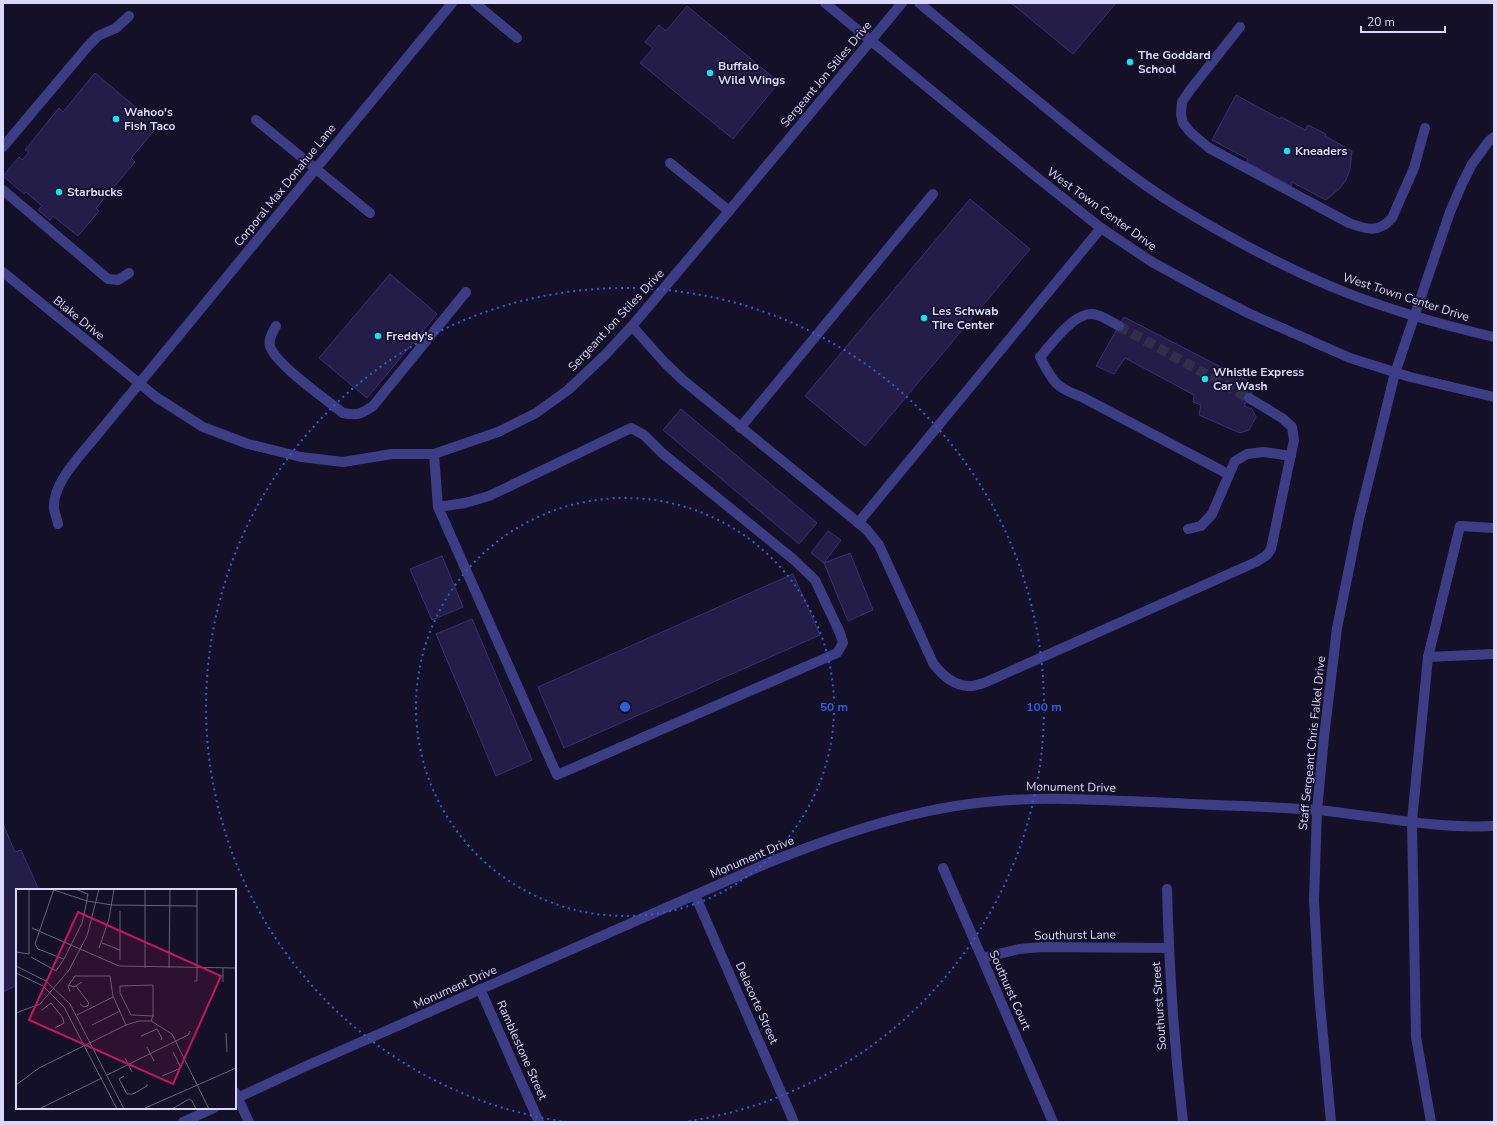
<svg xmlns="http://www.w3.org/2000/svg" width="1497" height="1125" font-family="'Nunito Sans',sans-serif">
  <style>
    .building { fill: #241d48; stroke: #3b2f74 }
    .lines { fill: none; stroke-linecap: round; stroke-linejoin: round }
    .minor-tunnel { stroke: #322e48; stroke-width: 10; stroke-dasharray: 10 5; stroke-linecap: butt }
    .minor { stroke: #3d3d85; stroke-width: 10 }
    .ring { fill: none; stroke: #305cdc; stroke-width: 2; stroke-dasharray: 2 4 }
    .poi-dot { fill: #09e8f9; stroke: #141028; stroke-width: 1.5 }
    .labels { text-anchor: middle; stroke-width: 3.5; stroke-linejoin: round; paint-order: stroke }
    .poi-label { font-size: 12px; font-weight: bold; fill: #dbd8fe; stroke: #141028; text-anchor: start }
    .street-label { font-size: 12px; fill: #dbd8fe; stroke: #141028 }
    .inset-road { fill: none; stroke: #64607e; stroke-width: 1 }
    .view { fill: #c2185b; fill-opacity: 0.15; stroke: #c2185b; stroke-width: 2 }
    .inset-edge { fill: none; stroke: #dbd8fe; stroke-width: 2 }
    .centre { fill: #305cdc; stroke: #141028; stroke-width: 2 }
    .ring-label { font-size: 12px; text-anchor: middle; font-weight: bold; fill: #305cdc; stroke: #141028; stroke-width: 3.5; stroke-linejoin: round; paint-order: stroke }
  </style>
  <rect width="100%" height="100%" fill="#141028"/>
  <g class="building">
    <polygon points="1011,3 1116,3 1073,54"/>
    <polygon points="687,6 779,82 733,139 640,63 653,48 645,42 659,25 666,31"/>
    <polygon points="95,73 158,126 131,158 135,162 96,208 99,211 78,236 53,216 50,220 38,210 42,206 26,192 24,194 3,176 19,157 22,160 29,152 25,150 59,108 63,112"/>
    <polygon points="1236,95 1280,119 1281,117 1305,130 1308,125 1326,134 1325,136 1352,151 1350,169 1346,180 1340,188 1326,200 1292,182 1291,186 1246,162 1248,159 1212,140"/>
    <polygon points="970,199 1030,249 865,446 805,396"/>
    <polygon points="390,274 437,314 367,398 319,358"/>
    <polygon points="1124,317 1256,385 1244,406 1252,409 1256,417 1249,430 1240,433 1199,415 1201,405 1193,402 1194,395 1125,358 1114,374 1096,366"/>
    <polygon points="681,409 817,523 799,544 663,430"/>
    <polygon points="828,531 841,540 824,563 811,553"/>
    <polygon points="850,553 873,610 848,621 824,563"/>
    <polygon points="442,556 463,607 432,620 410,569"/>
    <polygon points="793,574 820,635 564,748 538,687"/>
    <polygon points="472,619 532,760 496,776 436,634"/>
    <polygon points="3,824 15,852 21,850 38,888 34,890 17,890 17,985 3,992"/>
  </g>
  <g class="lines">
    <polyline class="minor-tunnel" points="1119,326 1249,398"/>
    <g class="minor">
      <polyline points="475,3 517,38"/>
      <polyline points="825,3 1034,175 1101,228 1152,262 1207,292 1250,314 1350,358 1410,377 1494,397"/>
      <path d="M919 3C959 36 999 69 1039 102 1084 139 1130 177 1180 208 1228 237 1278 264 1330 286 1382 308 1438 324 1494 337"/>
      <path d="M1240 27 1190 90 1182 102 1181 114 1183 123 1190 132 1209 148 1349 223C1366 229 1378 234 1392 218L1414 168 1425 128"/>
      <polyline points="256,120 370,213"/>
      <polyline points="3,147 88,46 98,36 116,28 129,16"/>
      <polyline points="670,163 729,211"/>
      <polyline points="3,190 108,279 118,280 129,273"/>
      <polyline points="3,272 156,397 203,427 248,444 301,457 343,462 392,454 434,454 498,432 536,413 568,390 605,355 632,326 729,211 902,3"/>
      <path d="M276 326C273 332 268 339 270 346 275 364 327 400 343 413 357 416 361 414 373 406L466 292"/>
      <path d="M632 326 665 363 684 381 866 529 879 545 933 663C941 674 952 685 968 686 972 687 979 684 984 683L1256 562 1267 555 1271 549 1294 440 1292 427 1282 418 1249 398"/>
      <path d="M1119 326C1112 322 1104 317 1097 315 1076 308 1052 344 1040 357 1053 382 1055 387 1082 397L1228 474"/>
      <polyline points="740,428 933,194"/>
      <polyline points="434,454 438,507 557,775 837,653 843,643 840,633 815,580 793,559 662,453 644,435 631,428 489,496 465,503 438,507"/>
      <polyline points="858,523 1101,228"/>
      <path d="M58 524C57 519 55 514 54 509 52 485 78 458 92 441L452 3"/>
      <polyline points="1188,529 1201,526 1212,514 1235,461 1247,454 1264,452 1291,456"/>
      <polyline points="1428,657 1460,526 1494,528"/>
      <polyline points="943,868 1053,1122"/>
      <path d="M1167 889C1169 967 1174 1044 1183 1122"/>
      <polyline points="695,895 794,1122"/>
      <polyline points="982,958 1019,949 1042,947 1168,948"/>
      <polyline points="480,989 539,1122"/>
      <polyline points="235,1092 249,1122"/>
      <path d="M235 1099 304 1067 770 862C843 833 918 807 997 801 1056 796 1115 801 1174 803 1222 806 1270 806 1318 810 1376 816 1436 829 1494 826"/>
      <polyline points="183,1122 214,1108"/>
      <polyline points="1331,1122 1319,993 1314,900 1317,810 1324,737 1337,628 1359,519 1395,373 1450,212 1462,184 1472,164 1489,141 1494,137"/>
      <polyline points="1431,1122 1416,1037 1412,821 1428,657 1494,654"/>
    </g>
  </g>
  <g class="ring">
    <circle cx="625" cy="707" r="209"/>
    <path d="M567 1122A419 419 0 1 1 683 1122"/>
  </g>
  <g class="poi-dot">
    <circle cx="1130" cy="62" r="4"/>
    <circle cx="710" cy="73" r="4"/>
    <circle cx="116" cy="119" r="4"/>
    <circle cx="1287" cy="151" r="4"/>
    <circle cx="59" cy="192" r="4"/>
    <circle cx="924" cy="318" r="4"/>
    <circle cx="378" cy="336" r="4"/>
    <circle cx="1205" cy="379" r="4"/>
  </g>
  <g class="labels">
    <g class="poi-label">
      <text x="1138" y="59">The Goddard<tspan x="1138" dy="14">School</tspan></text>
      <text x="718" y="70">Buffalo<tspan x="718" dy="14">Wild Wings</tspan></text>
      <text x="124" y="116">Wahoo's<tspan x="124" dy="14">Fish Taco</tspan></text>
      <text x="1295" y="155">Kneaders</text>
      <text x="67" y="196">Starbucks</text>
      <text x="932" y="315">Les Schwab<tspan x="932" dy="14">Tire Center</tspan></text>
      <text x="386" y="340">Freddy's</text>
      <text x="1213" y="376">Whistle Express<tspan x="1213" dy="14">Car Wash</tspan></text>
    </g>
    <g class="street-label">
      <text transform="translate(826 74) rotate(-50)" y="4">Sergeant Jon Stiles Drive</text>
      <text transform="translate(285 185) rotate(-51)" y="4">Corporal Max Donahue Lane</text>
      <text transform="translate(1102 209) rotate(36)" y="4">West Town Center Drive</text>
      <text transform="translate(1406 297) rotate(18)" y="4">West Town Center Drive</text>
      <text transform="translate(79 318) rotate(39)" y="4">Blake Drive</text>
      <text transform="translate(616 320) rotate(-47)" y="4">Sergeant Jon Stiles Drive</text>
      <text transform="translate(1312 743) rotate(-84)" y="4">Staff Sergeant Chris Falkel Drive</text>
      <text transform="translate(1071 787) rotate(1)" y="4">Monument Drive</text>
      <text transform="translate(752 857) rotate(-23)" y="4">Monument Drive</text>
      <text transform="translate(1075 935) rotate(-1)" y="4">Southurst Lane</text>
      <text transform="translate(455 987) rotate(-24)" y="4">Monument Drive</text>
      <text transform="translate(1010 990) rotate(66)" y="4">Southurst Court</text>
      <text transform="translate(757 1003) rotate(66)" y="4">Delacorte Street</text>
      <text transform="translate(1159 1006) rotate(-94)" y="4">Southurst Street</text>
      <text transform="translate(522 1050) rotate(66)" y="4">Ramblestone Street</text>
    </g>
  </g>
  <g transform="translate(16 889)">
    <rect width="220" height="220" fill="#141028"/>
    <path class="inset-road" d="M35 0 71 12 96 16 181 17M38 0 19 55 22 60 48 70 66 34 70 16 72 5 59 0M16 39 103 77 220 79M86 54 104 61M83 59 93 30 98 0M0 63 13 65V0M15 68 40 82 48 70M104 71V22M0 77 30 92 54 115 108 220M129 79V0M153 79 154 0M0 84 27 97 48 118 101 220M178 92H181V0M207 93V79M53 96 58 98 66 93M60 97 72 113 73 116 68 118 64 115M54 103 52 97 59 87H94L97 107 110 136M26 121 35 114 47 129 48 134 39 139M0 124 24 115 53 81 71 47 83 0M61 126 97 108M135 132 137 127V96L104 97V104L115 126 137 127M76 136 104 122M210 144 211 163M125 147 141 140 146 149 145 151M131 158 138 172M109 169 116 183M91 186 172 146 174 142M108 187 103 190 111 205H117L131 197V195M146 187 165 179 157 163M0 196 23 179 110 136 123 132H135L156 145 193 220M23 220 86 189M127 220 220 179M156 220 173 210 176 212 180 220"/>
    <path class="view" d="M62 23 205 87 157 195 13 131Z"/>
    <rect width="220" height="220" class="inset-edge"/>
  </g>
  <circle cx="625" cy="707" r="6" class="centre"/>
  <g class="ring-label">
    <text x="834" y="711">50 m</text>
    <text x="1044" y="711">100 m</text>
  </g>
  <rect width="1497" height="1125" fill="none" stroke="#dbd8fe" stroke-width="8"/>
  <path d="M1361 26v6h84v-6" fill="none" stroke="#dbd8fe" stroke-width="2"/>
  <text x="1367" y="26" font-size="12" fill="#dbd8fe" stroke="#141028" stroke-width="3" paint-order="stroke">20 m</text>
</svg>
